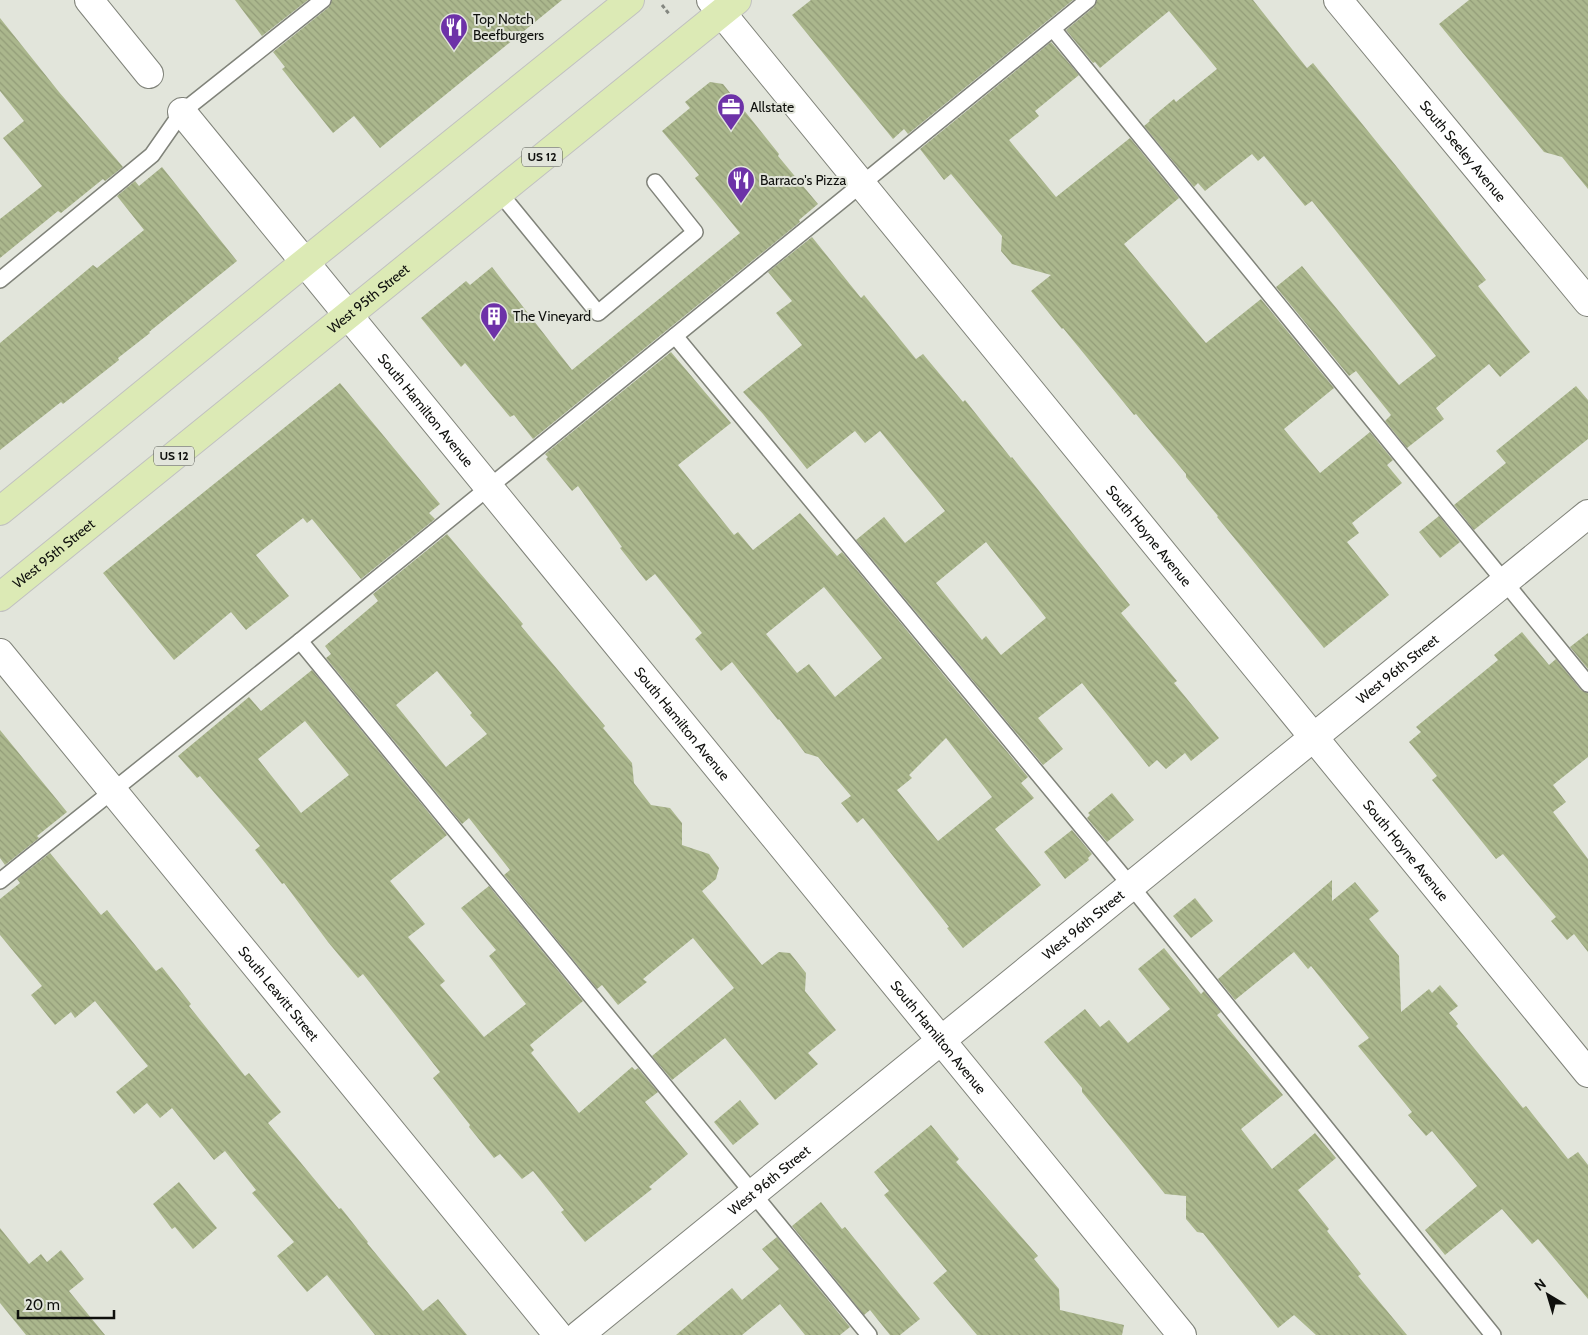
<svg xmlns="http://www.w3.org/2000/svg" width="1588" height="1335" font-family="Cabin,sans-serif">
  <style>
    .building { fill: url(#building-back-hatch); fill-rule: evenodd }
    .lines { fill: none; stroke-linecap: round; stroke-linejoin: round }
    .lane-casing { stroke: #80837a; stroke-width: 18 }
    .street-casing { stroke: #80837a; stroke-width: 30 }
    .primary-casing { stroke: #c1c1c0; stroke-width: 30 }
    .path { stroke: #848780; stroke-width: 3; stroke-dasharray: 4 2.5; stroke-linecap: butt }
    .lane { stroke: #fff; stroke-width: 15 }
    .street { stroke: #fff; stroke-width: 28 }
    .primary { stroke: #dceab5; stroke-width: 28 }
    .labels { text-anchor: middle; stroke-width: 4; stroke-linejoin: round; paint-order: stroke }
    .shield { fill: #e2e5db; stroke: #4e504b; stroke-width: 1 }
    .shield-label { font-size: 12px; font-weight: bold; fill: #0f100d }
    .poi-label { font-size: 14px; fill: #0f100d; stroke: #e2e5db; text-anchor: start }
    .street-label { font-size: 14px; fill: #0f100d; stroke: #e2e5db }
  </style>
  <defs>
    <pattern id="building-back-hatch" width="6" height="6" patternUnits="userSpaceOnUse" patternTransform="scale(1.25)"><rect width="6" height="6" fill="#abb78d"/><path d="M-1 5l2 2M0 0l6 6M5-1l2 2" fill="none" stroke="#929c78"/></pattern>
  </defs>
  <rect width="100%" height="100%" fill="#e2e5db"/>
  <g class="building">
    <polygon points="235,0 308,0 262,36"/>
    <polygon points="332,0 562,0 380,148 354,116 333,133 282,69 285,67 273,52 329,7"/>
    <polygon points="811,0 1073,0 908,134 904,129 893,139 792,15"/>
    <polygon points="1097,0 1253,0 1307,68 1313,63 1409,182 1486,280 1478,286 1530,352 1500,377 1489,364 1436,408 1444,419 1407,448 1385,421 1391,415 1356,371 1349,376 1276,287 1302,266 1399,385 1436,356 1312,201 1305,206 1264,156 1258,161 1252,154 1205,191 1198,183 1194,187 1144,126 1150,121 1149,120 1174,99 1176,102 1217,69 1169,11 1100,68 1095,62 1093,63 1066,30 1094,7"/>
    <polygon points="1469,0 1588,0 1588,189 1562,157 1544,152 1439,24"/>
    <polygon points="0,18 59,92 123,167 105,181 103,179 61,213 58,211 0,258 0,219 42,186 3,138 24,121 0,91"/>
    <polygon points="1051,42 1079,75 1035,111 1039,116 1009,140 1056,197 1130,138 1179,198 1124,244 1206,343 1261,299 1334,388 1284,429 1320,473 1370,432 1393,460 1387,465 1402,483 1352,523 1359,533 1347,542 1389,595 1324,648 1217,517 1218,516 1186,477 1186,474 1136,414 1134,415 1063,328 1062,329 1031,291 1051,275 1012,264 1001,251 1002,236 951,174 944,180 920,149"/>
    <polygon points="710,82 723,84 779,154 778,156 818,204 799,220 800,222 533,439 514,415 510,417 465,363 461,367 421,318 466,281 470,285 492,267 572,370 740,233 695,178 699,175 662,131 690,108 685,102"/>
    <polygon points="162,167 237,261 149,332 150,333 118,358 119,360 63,404 61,402 0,450 0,343 93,265 97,268 144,230 117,196 135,181 139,186"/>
    <path d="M812 237 861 298 864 295 916 359 923 354 963 402 965 400 1011 458 1012 457 1130 605 1121 613 1177 681 1174 683 1219 738 1191 761 1185 753 1166 769 1157 760 1149 767 1082 683 1038 718 1063 749 1043 765 856 540 884 517 905 543 945 511 880 431 865 443 855 431 807 469 763 414 743 392 802 345 776 313 792 301 768 272ZM986 542 1046 618 1001 655 986 636 982 640 936 583Z"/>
    <path d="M671 352 731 423 678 465 734 535 738 532 753 550 800 513 837 556 842 552 1028 777 1021 783 1034 798 995 829 1041 885 963 948 947 928 949 927 863 818 857 823 841 803 851 796 818 757 805 753 779 719 778 720 732 662 721 671 695 639 702 633 655 574 646 581 620 548 622 547 578 486 572 491 546 459 548 457 545 454ZM824 587 882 658 835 697 809 664 797 673 766 634ZM946 738 992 797 938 841 897 790 912 778 909 775Z"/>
    <polygon points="340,383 440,504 429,513 435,519 361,579 312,519 307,523 303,518 256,555 289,596 246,630 231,612 174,660 103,573"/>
    <polygon points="1576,386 1588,400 1588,439 1474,530 1454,505 1506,463 1496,451"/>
    <polygon points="1439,516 1460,542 1440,558 1419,532"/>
    <path d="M447 534 523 624 521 626 605 726 603 728 632 763 634 783 651 805 670 808 682 823V845L709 854 719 868 716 879 702 891 762 965 779 952 790 953 806 973 805 991 836 1030 808 1053 818 1064 775 1100 725 1038 672 1080 652 1056 734 988 693 938 643 979 647 982 618 1005 602 985 597 989 504 875 510 870 469 818 462 824 326 658 331 654 325 646 378 601 373 594ZM437 671 472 713 470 715 487 734 446 767 396 705Z"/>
    <polygon points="1522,632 1549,665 1556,659 1581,690 1588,693 1588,757 1553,785 1566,802 1553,812 1588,859 1588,952 1574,934 1567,940 1551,921 1556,917 1503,854 1496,859 1432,780 1437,776 1409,742 1421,732 1416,727 1498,660 1494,655"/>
    <polygon points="1588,633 1588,669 1570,647"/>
    <path d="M312 670 447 835 390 881 425 924 408 937 445 981 440 985 484 1037 526 1004 489 956 496 950 461 908 489 886 583 1001 530 1045 534 1050 531 1053 579 1113 632 1067 635 1070 638 1068 658 1092 645 1102 688 1154 649 1187 652 1189 585 1242 561 1212 564 1210 533 1171 522 1179 500 1154 494 1158 469 1127 470 1125 433 1078 440 1072 363 974 358 978 328 942 284 883 282 884 255 850 260 846 200 776 197 778 178 756 249 697 261 711ZM305 721 349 775 301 813 258 759Z"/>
    <polygon points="0,730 67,812 37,836 39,838 5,865 0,858"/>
    <polygon points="1112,793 1134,820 1107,842 1087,818 1090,815 1088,813"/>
    <polygon points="1072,830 1092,854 1088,858 1089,860 1065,879 1044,852"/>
    <polygon points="50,853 101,915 107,910 156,971 162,967 191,1004 189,1006 245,1076 249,1073 281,1112 268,1123 339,1209 341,1208 368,1242 367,1243 423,1311 438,1299 467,1335 375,1335 327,1275 307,1292 277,1256 294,1242 252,1193 256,1190 225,1151 214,1160 172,1108 160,1118 147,1103 134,1114 116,1092 148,1066 95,1001 75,1018 71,1012 55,1025 31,995 42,986 0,935 0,899 20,883 17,879"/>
    <polygon points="1332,880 1332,901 1355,882 1379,911 1369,919 1399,956 1401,1012 1429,989 1432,993 1440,985 1458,1006 1449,1013 1458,1024 1456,1026 1523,1108 1526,1106 1568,1159 1578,1152 1588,1165 1588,1299 1538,1239 1532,1244 1502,1209 1445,1255 1425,1230 1477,1186 1432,1131 1426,1136 1408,1115 1412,1112 1358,1046 1369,1038 1311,966 1308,969 1294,952 1235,1000 1218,979"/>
    <polygon points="1195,898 1213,921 1191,938 1173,916"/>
    <polygon points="1164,948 1201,994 1204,991 1221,1012 1217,1015 1283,1095 1241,1129 1272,1169 1315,1133 1336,1158 1298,1190 1329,1229 1327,1231 1361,1274 1358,1276 1407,1335 1316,1335 1294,1315 1278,1328 1203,1233 1197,1232 1186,1219 1186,1196 1165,1194 1082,1092 1082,1088 1044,1042 1085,1009 1100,1027 1109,1020 1128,1043 1170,1009 1138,969"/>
    <polygon points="740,1100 759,1124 733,1145 714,1122"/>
    <polygon points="931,1125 959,1159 956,1162 1038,1256 1034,1259 1059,1289 1060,1310 1124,1325 1122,1335 977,1335 933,1283 947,1271 884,1195 889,1191 874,1172"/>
    <polygon points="179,1182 217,1228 193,1249 175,1227 172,1229 153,1204"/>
    <polygon points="821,1202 842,1229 845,1227 920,1319 900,1335 890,1335 870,1310 864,1315 792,1226"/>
    <polygon points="0,1228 29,1264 41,1254 47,1262 61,1250 84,1279 69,1291 105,1335 26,1335 0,1303"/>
    <polygon points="777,1237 850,1327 840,1335 805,1335 780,1304 742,1335 676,1335 732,1288 742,1300 779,1269 762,1249"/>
  </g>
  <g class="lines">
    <g class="lane-casing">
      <g id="lane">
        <polyline points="1053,29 1588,684"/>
        <polyline points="499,192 598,313 695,232 655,182"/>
        <polyline points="0,280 152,155 182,112 323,0"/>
        <polyline points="675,336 1131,886 1493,1335"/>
        <polyline points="300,641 869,1335"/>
        <polyline points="0,881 300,641 1088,0"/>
      </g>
    </g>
    <g class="street-casing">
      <g id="street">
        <polyline points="89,0 149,74"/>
        <path id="s1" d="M711 0 1588 1073"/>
        <path id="s2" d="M1338 0 1588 302"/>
        <path id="s3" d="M182 112 1182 1335"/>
        <path id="s4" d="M0 653 558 1335"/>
        <path id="s5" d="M579 1335 1588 514"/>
      </g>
    </g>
    <g class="primary-casing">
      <g id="primary">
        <polyline points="0,511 305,262 630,0"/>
        <path id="s6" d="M0 597 737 0"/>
      </g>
    </g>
    <polyline class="path" points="662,5 670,15"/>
    <use href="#lane" class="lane"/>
    <use href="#street" class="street"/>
    <use href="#primary" class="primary"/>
  </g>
  <defs>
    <g id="restaurant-pin" transform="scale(1.4375)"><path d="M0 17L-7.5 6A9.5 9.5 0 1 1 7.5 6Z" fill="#6d32a8" stroke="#e2e5db"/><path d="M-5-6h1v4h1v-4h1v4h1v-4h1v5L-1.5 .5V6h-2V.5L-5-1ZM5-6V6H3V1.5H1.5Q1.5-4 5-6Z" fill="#fff"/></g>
    <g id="office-pin" transform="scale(1.4375)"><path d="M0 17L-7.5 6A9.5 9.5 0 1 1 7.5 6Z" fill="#6d32a8" stroke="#e2e5db"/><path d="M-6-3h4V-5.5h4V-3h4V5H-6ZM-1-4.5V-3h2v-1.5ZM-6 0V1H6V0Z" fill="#fff"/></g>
    <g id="building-pin" transform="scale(1.4375)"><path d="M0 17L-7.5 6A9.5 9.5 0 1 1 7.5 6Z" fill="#6d32a8" stroke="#e2e5db"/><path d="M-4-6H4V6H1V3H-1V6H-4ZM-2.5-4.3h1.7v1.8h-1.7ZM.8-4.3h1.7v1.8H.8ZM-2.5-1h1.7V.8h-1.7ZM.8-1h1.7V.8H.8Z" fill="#fff"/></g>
  </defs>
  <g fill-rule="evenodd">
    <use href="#restaurant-pin" x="454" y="27"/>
    <use href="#office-pin" x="731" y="107"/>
    <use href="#restaurant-pin" x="741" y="180"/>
    <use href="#building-pin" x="494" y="316"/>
  </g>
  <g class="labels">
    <g class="shield">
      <rect x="522" y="147.5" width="40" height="19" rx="4"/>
      <rect x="154" y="446.5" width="40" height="19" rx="4"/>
    </g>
    <g class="shield-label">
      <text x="542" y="161">US 12</text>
      <text x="174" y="460">US 12</text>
    </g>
    <g class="poi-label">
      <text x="473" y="24">Top Notch<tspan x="473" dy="16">Beefburgers</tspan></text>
      <text x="750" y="112">Allstate</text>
      <text x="760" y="185">Barraco's Pizza</text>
      <text x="513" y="321">The Vineyard</text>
    </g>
    <g class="street-label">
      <text dy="5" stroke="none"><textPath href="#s2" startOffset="196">South Seeley Avenue</textPath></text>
      <text dy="5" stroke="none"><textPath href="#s6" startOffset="474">West 95th Street</textPath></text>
      <text dy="5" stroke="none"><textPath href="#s3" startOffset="385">South Hamilton Avenue</textPath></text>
      <text dy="5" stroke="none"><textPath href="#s1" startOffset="692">South Hoyne Avenue</textPath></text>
      <text dy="5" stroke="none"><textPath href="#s6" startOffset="69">West 95th Street</textPath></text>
      <text dy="5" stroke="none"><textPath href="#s5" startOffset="1055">West 96th Street</textPath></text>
      <text dy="5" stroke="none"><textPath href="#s3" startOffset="790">South Hamilton Avenue</textPath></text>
      <text dy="5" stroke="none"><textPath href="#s1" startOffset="1098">South Hoyne Avenue</textPath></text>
      <text dy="5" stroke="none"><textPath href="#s5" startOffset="650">West 96th Street</textPath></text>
      <text dy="5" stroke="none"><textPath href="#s4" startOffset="440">South Leavitt Street</textPath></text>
      <text dy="5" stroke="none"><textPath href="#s3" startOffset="1195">South Hamilton Avenue</textPath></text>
      <text dy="5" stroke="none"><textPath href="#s5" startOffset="245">West 96th Street</textPath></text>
    </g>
  </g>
  <g transform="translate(1548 1295) rotate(322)" stroke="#e2e5db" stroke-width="4" paint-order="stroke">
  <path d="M0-4L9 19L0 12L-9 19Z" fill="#0f100d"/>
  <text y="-8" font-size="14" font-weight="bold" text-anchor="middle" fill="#0f100d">N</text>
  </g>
  <path d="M18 1310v8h96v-8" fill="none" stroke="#0f100d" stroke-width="2.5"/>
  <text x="25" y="1310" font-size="15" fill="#0f100d" stroke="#e2e5db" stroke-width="4" paint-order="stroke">20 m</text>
</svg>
